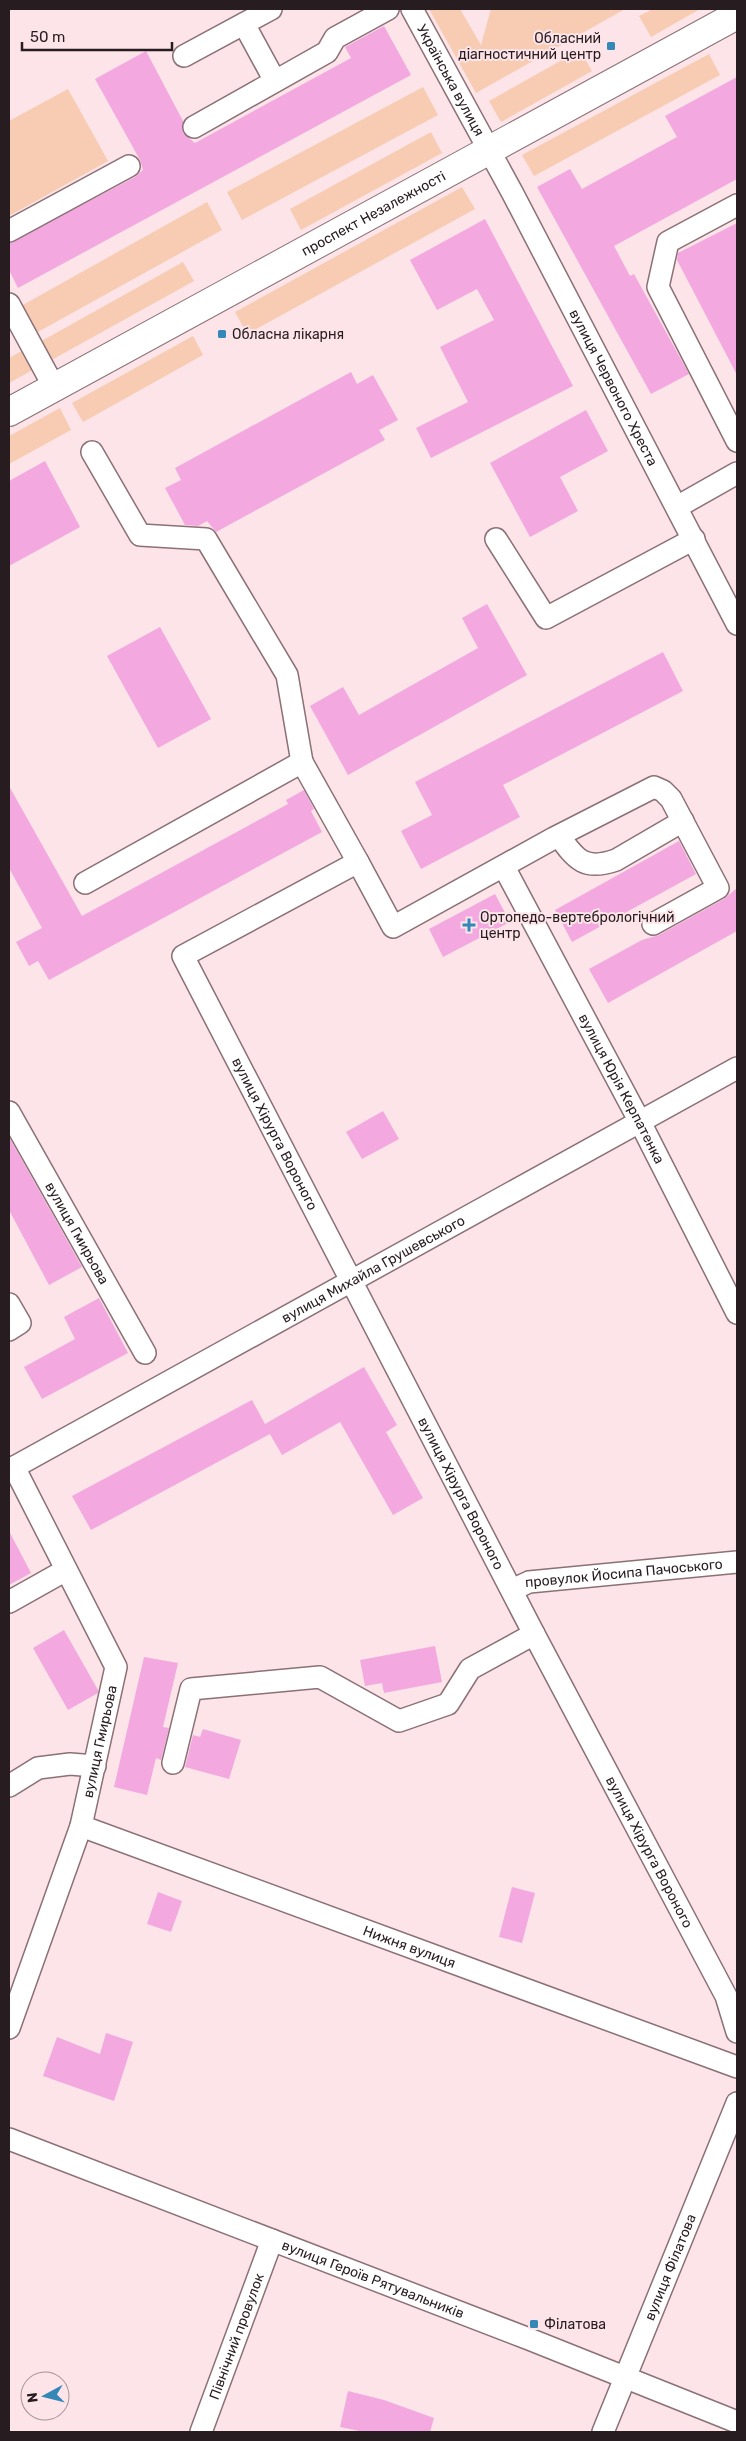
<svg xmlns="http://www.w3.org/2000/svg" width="746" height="2441" font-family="Rubik,sans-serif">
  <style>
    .green { fill: #f7ccb3 }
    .building { fill: #f3a9df }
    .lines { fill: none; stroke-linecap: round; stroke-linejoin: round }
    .minor-casing { stroke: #8b7076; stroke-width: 24 }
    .major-casing { stroke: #8b7076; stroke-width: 30 }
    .minor { stroke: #fff; stroke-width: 21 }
    .major { stroke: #fff; stroke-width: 28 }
    .poi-dot { fill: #3388b8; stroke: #fce4e9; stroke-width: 2 }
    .labels { text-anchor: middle; stroke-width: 4; stroke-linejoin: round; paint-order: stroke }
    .poi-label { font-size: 14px; fill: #271c1f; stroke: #fce4e9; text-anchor: start }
    .street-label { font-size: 14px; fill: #271c1f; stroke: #fce4e9 }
  </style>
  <rect width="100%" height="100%" fill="#fce4e9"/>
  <g class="green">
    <polygon points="429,9 460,9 481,45 491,9 625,9 476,93"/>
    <polygon points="653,9 700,9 651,37 639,16"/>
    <polygon points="580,50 592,71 501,122 489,101"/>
    <polygon points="709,54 720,75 534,176 522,155"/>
    <polygon points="423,87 438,115 242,220 227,192"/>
    <polygon points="68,89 108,161 9,216 9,121"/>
    <polygon points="431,132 442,153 301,230 290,209"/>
    <polygon points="462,187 475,209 247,334 235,312"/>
    <polygon points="207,202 222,230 36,333 21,306"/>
    <polygon points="183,262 194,281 48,362 38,343"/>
    <polygon points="193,336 203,355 83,422 72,403"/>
    <polygon points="29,347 40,366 9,383 9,358"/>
    <polygon points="60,408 71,430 9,464 9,436"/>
  </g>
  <g class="building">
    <polygon points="384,26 411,75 18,288 9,270 9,243 135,177 143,170 140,160 95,79 146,51 183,121 183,133 195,143 351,58 345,47"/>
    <polygon points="737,77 737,179 614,246 630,276 634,274 689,374 651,394 537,187 570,169 582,189 677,137 665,116"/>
    <polygon points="485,219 573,386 431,458 416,428 468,402 440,347 494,320 477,289 437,310 410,260"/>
    <polygon points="737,223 737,375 677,260 678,253"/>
    <polygon points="351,372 357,384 373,375 398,420 379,430 385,440 216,532 207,521 198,526 185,525 165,488 181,480 175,468"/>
    <polygon points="586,410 608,451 560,477 578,511 530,537 490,463"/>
    <polygon points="45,461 80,527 9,566 9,481"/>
    <polygon points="487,604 527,675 348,775 310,706 343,687 359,715 478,648 462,618"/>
    <polygon points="160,627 211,719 158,748 107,656"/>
    <polygon points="663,652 683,691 503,785 520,817 421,869 401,831 432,815 415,782"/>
    <polygon points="9,786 82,916 288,804 286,800 304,790 314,809 311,811 322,832 49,980 38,961 29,966 16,942 42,928 9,868"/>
    <polygon points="679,841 696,874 572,942 555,910"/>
    <polygon points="737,888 737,931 608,1003 589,969 642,940 659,935 724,899"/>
    <polygon points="495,894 510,922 443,957 429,929"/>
    <polygon points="383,1111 399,1139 362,1159 346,1132"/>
    <polygon points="9,1137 82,1267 49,1285 9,1210"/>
    <polygon points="99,1298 128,1353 42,1399 24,1367 75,1339 64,1317"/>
    <polygon points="364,1367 397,1425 386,1432 423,1498 393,1515 340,1422 282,1455 267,1429 270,1434 91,1530 72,1496 252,1400 265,1424"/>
    <polygon points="9,1531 31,1573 9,1585"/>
    <polygon points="64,1630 98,1690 98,1693 68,1710 33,1648"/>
    <polygon points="435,1646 442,1682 384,1693 382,1683 365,1686 360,1660"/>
    <polygon points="144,1657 178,1663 163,1727 169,1728 161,1760 156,1758 147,1795 114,1787"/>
    <polygon points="203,1729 241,1740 229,1779 185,1767 193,1735 200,1737"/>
    <polygon points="512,1887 535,1893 522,1943 499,1937"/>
    <polygon points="158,1892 182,1901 171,1932 147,1924"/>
    <polygon points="106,2033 133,2042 114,2101 43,2076 57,2037 100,2054"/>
    <polygon points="348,2391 384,2400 434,2418 430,2432 364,2432 340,2427"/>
  </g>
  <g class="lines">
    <g class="minor-casing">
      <g id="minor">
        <path id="s1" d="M412 9 513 194 737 624"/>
        <polyline points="244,24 275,81"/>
        <polyline points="184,56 271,9"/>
        <polyline points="194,127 327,52 335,38 388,9"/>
        <polyline points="737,205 668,242 658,287 737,441"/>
        <polyline points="9,231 129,166"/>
        <polyline points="9,304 54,387"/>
        <polyline points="92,452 140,535 206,539 287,675 302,762"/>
        <polyline points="677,507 737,473"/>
        <polyline points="496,539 546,618 694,539"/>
        <path d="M559 836C576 860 585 871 616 860L683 821"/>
        <path id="s2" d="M504 867 640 1122 737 1313"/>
        <polyline points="85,883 302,762 358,862"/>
        <path id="s3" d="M653 924 718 888 671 799 663 791 654 787 554 838 393 927 358 862 183 956 534 1634 726 1996 737 2032"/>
        <path id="s4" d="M9 1112 145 1353"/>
        <polyline points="9,1304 20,1323 9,1330"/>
        <path id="s5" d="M9 1470 737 1068"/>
        <path id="s6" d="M512 1590 529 1582 737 1562"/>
        <polyline points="9,1602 66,1570"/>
        <polyline points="173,1763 191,1689 320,1677 399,1721 448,1704 470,1669 534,1634"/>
        <polyline points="9,1786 38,1768 70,1764 95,1766"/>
        <path id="s7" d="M81 1826 737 2067"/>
        <path id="s8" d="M9 2028 81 1826 116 1667 14 1467"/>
        <path id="s9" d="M9 2139 529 2339 737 2422"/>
        <path id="s10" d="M201 2432 272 2240"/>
        <path id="s11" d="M603 2432 737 2103"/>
      </g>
    </g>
    <g class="major-casing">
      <g id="major">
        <path id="s12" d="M9 412 737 15"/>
      </g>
    </g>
    <use href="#minor" class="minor"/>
    <use href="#major" class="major"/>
  </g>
  <g class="poi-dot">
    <rect x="606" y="41" width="10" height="10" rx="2.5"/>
    <rect x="217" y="329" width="10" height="10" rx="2.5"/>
    <path d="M466.5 917.5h5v5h5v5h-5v5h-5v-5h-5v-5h5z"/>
    <rect x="529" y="2319" width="10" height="10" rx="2.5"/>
  </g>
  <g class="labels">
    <g class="poi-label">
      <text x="601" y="43" text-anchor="end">Обласний<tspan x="601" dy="16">діагностичний центр</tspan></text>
      <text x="232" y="339">Обласна лікарня</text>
      <text x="480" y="922">Ортопедо-вертебрологічний<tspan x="480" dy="16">центр</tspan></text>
      <text x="544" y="2329">Філатова</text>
    </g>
    <g class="street-label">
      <text dy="5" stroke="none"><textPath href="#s1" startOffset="81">Українська вулиця</textPath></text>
      <text dy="5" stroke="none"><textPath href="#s12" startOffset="415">проспект Незалежності</textPath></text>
      <text dy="5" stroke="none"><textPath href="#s1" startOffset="429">вулиця Червоного Хреста</textPath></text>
      <text dy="5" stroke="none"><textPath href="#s2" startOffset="251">вулиця Юрія Керпатенка</textPath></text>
      <text dy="5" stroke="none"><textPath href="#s3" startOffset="965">вулиця Хірурга Вороного</textPath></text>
      <text dy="5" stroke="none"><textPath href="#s4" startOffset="139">вулиця Гмирьова</textPath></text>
      <text dy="5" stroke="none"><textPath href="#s5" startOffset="416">вулиця Михайла Грушевського</textPath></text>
      <text dy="5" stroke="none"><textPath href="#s3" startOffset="1370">вулиця Хірурга Вороного</textPath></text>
      <text dy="5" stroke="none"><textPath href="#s6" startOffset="114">провулок Йосипа Пачоського</textPath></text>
      <text dy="5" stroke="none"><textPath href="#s8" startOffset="301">вулиця Гмирьова</textPath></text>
      <text dy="5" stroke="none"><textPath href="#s3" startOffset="1775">вулиця Хірурга Вороного</textPath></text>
      <text dy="5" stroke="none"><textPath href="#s7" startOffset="350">Нижня вулиця</textPath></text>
      <text dy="5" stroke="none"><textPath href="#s11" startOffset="178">вулиця Філатова</textPath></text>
      <text dy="5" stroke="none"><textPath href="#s9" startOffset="390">вулиця Героїв Рятувальників</textPath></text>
      <text dy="5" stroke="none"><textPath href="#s10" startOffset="102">Північний провулок</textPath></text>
    </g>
  </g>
  <rect width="746" height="2441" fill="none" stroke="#271c1f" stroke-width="20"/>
  <g transform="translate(45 2396) rotate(263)"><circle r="24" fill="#fce4e9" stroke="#a79498"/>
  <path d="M0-4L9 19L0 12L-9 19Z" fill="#3388b8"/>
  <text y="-8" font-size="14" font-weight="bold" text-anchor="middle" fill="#271c1f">N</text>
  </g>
  <path d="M22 42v8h150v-8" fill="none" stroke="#271c1f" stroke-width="2.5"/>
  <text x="30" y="42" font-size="15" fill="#271c1f" stroke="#fce4e9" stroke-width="4" paint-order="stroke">50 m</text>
</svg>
